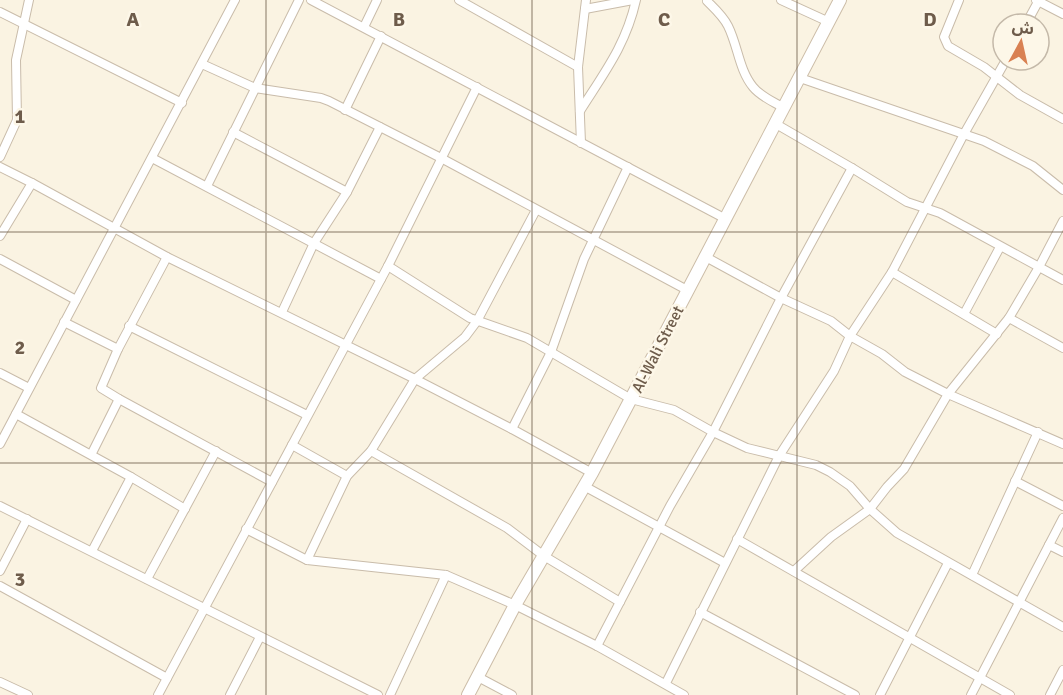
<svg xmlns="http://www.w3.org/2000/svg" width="1063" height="695" font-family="Signika,'Noto Sans Arabic',sans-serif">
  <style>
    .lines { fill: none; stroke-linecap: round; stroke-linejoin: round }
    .minor-casing { stroke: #c9bcaa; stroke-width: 10 }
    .secondary-casing { stroke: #ccbda8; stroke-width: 14 }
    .minor { stroke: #fff; stroke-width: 8 }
    .secondary { stroke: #fff; stroke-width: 12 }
    .grid { fill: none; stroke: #6e5c4b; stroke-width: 1.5; stroke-opacity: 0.55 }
    .labels { text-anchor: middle; stroke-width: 5; stroke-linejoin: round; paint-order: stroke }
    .street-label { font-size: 16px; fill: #6e5c4b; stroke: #fdf7e8 }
    .grid-label { font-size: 20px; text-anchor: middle; font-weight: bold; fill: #6e5c4b; stroke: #fdf7e8; stroke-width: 5; stroke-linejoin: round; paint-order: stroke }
  </style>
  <rect width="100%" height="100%" fill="#faf3e2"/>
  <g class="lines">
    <g class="minor-casing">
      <g id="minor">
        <polyline points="311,0 724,218"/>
        <polyline points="459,0 578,67"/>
        <polyline points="781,0 829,22"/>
        <polyline points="959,0 944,37 948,46 984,67 1020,95 1063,119"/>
        <polyline points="1036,0 1063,14"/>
        <path d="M707 1C715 9 723 16 728 26 738 46 739 70 753 87 761 97 774 102 784 108"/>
        <polyline points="585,9 633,0"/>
        <polyline points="0,12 182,103"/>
        <polyline points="1026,24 1039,0"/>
        <polyline points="364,27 377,0"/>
        <polyline points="202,64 255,88 321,98 329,101 441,158 687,290"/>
        <polyline points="800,78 984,141 1033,166 1063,190"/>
        <polyline points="345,110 381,36"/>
        <path d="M580 111C604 73 626 45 636 0"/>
        <polyline points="776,124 852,168 907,202 940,213 1063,280"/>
        <polyline points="233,132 347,192"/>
        <polyline points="581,143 578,67 586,0"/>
        <polyline points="0,157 17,120 16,60 29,0"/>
        <polyline points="152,158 381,279"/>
        <polyline points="0,167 32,183 167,257 415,379 512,429 592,473"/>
        <polyline points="207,186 299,0"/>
        <polyline points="0,236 32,183"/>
        <polyline points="704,256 781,298 831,321 850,336 882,354 905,372 948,394 1063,444"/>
        <polyline points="167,257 118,349 101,388 119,399 272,482"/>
        <polyline points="0,259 76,300"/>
        <polyline points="388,266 470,318 527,338 631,399 674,410 713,432 747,448 816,465 830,472 850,486 870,509 897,533 1063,627"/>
        <polyline points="892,272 997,334"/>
        <polyline points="282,312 314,243 347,192 380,127"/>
        <polyline points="964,314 1000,247"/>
        <polyline points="1009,318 1063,348"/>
        <polyline points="64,322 118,349"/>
        <polyline points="129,326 307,415"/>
        <polyline points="0,373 29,388"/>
        <polyline points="16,414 131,477 92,551"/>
        <polyline points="512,429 551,352 584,259 628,167"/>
        <polyline points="0,444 235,0"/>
        <polyline points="292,445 347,476"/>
        <polyline points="371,451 507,528 544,556 620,602"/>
        <polyline points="92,453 119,399"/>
        <polyline points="131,477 185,509"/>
        <polyline points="1015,481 1063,506"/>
        <polyline points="584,486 725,563"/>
        <polyline points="0,506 378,695"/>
        <polyline points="246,529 307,560 446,575 515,605 597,646 684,695"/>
        <polyline points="737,539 1010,695"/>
        <polyline points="1049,545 1063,552"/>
        <polyline points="307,560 347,476 371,451 415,379 465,337 477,321 536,210"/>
        <polyline points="0,571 27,519"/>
        <polyline points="794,571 831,537 870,509 887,487 904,469 948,394 1009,318 1039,267 1063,221"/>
        <polyline points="972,575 1038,432"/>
        <polyline points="147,579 216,451"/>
        <polyline points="0,586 167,678"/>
        <polyline points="700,612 855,695"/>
        <polyline points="597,646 670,506 713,432 781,298 852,168"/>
        <polyline points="478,677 512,695"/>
        <polyline points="0,682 28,695"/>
        <polyline points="666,683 779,456 834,371 850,336 892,272 964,134 1006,60"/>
        <polyline points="158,695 388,266 477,87"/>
        <polyline points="230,695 260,637"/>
        <polyline points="390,695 446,575"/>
        <polyline points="880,695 948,563"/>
        <polyline points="971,695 1063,518"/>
        <polyline points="1050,695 1063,670"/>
      </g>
    </g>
    <g class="secondary-casing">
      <polyline id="secondary" points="468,695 515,605 592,473 840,0"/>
    </g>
    <use href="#minor" class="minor"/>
    <use href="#secondary" class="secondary"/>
  </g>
  <path class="grid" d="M266 0V695M532 0V695M797 0V695M0 232H1063M0 463H1063"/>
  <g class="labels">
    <g class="street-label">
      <text transform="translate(657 349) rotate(-63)" y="6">Al-Wali Street</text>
    </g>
  </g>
  <g class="grid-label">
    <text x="133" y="26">A</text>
    <text x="399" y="26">B</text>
    <text x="664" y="26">C</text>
    <text x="930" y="26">D</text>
    <text x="20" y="123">1</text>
    <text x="20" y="354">2</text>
    <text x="20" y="586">3</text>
  </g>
  <g transform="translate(1021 42) rotate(8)"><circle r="28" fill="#fdf7e8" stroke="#c4b9a9" stroke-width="1.5"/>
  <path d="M0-4.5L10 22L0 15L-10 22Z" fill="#d98152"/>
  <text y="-9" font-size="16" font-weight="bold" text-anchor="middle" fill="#6e5c4b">ش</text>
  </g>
</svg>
